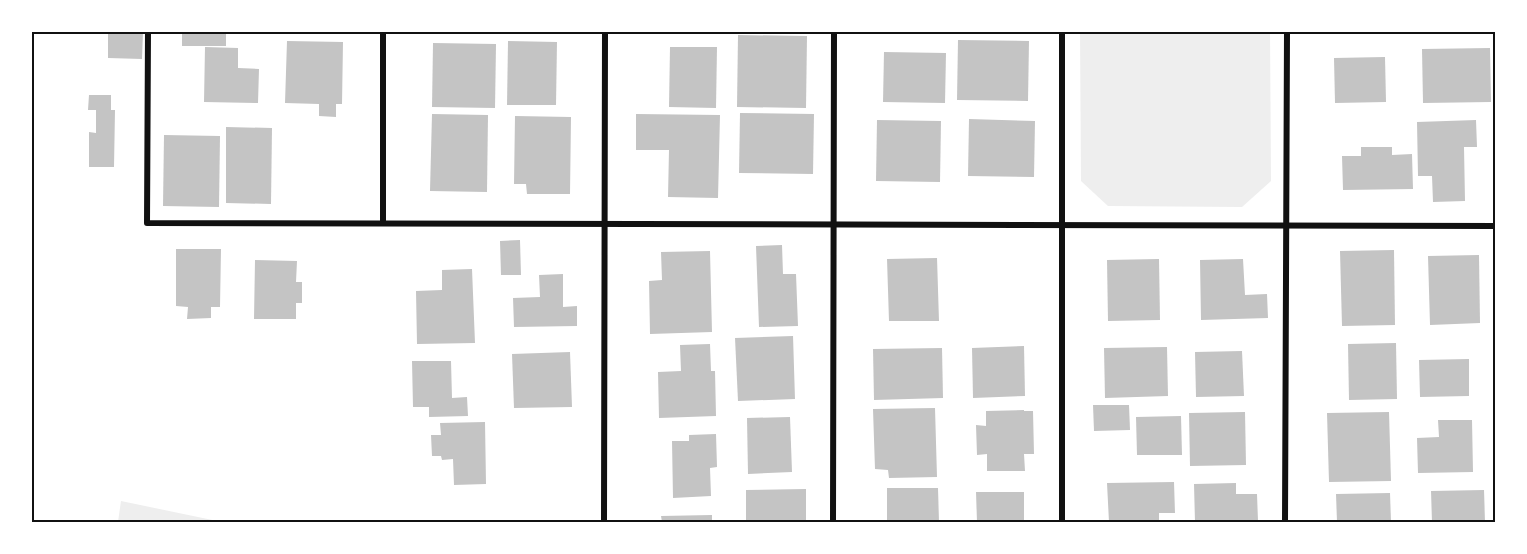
<svg xmlns="http://www.w3.org/2000/svg" width="1527" height="554" font-family="Lato,sans-serif">
  <style>
    .green { fill: #eee }
    .building { fill: #c4c4c4 }
    .lines { fill: none; stroke-linecap: round; stroke-linejoin: round }
    .minor { stroke: #111; stroke-width: 6 }
    .neatline { fill: none; stroke: #111; stroke-width: 2 }
  </style>
  <rect width="100%" height="100%" fill="#fff"/>
  <g class="green">
    <polygon points="1080,32 1270,32 1271,181 1242,207 1108,206 1081,181"/>
    <polygon points="121,501 222,522 118,522"/>
  </g>
  <g class="building">
    <polygon points="108,32 143,32 142,59 108,58"/>
    <rect x="182" y="32" width="44" height="14"/>
    <polygon points="738,35 807,36 806,108 737,107"/>
    <polygon points="958,40 1029,41 1028,101 957,100"/>
    <polygon points="287,41 343,42 342,104 336,104 336,117 319,116 319,104 285,103"/>
    <polygon points="508,41 557,42 556,105 507,105"/>
    <polygon points="433,43 496,44 495,108 432,107"/>
    <polygon points="205,47 238,48 238,68 259,69 258,103 204,102"/>
    <polygon points="670,47 717,47 716,108 669,107"/>
    <polygon points="1490,48 1491,102 1423,103 1422,49"/>
    <polygon points="884,52 946,53 945,103 883,102"/>
    <polygon points="1385,57 1386,102 1335,103 1334,58"/>
    <polygon points="89,95 111,95 111,110 115,110 114,167 89,167 89,132 96,133 96,110 88,110"/>
    <polygon points="740,113 814,114 813,174 739,173"/>
    <polygon points="432,114 488,115 487,192 430,191"/>
    <polygon points="636,114 720,115 718,198 668,197 669,150 636,150"/>
    <polygon points="515,116 571,117 570,194 527,194 526,184 514,184"/>
    <polygon points="969,119 1035,121 1034,177 968,176"/>
    <polygon points="877,120 941,121 940,182 876,181"/>
    <polygon points="1476,120 1477,147 1464,147 1465,201 1433,202 1432,176 1418,176 1417,122"/>
    <polygon points="226,127 272,128 271,204 226,203"/>
    <polygon points="164,135 220,136 219,207 163,206"/>
    <polygon points="1361,147 1392,147 1392,155 1412,154 1413,189 1343,190 1342,156 1361,156"/>
    <polygon points="520,240 521,275 501,275 500,241"/>
    <polygon points="782,245 783,274 796,274 798,326 759,327 756,246"/>
    <polygon points="176,249 221,249 220,307 211,307 211,318 187,319 188,307 176,306"/>
    <polygon points="1394,250 1395,325 1342,326 1340,251"/>
    <polygon points="710,251 712,332 650,334 649,281 662,280 661,252"/>
    <polygon points="1479,255 1480,323 1430,325 1428,256"/>
    <polygon points="937,258 939,321 889,321 887,259"/>
    <polygon points="1159,259 1160,320 1108,321 1107,260"/>
    <polygon points="1243,259 1245,295 1267,294 1268,318 1201,320 1200,260"/>
    <polygon points="255,260 297,261 296,282 302,282 302,303 296,303 296,319 254,319"/>
    <polygon points="472,269 475,343 417,344 416,291 442,290 442,270"/>
    <polygon points="563,274 563,307 577,306 577,326 514,327 513,298 540,297 539,275"/>
    <polygon points="793,336 795,399 738,401 735,338"/>
    <polygon points="1396,343 1397,399 1349,400 1348,344"/>
    <polygon points="710,344 711,371 715,371 716,416 659,418 658,372 681,371 680,345"/>
    <polygon points="1024,346 1025,396 973,398 972,348"/>
    <polygon points="1167,347 1168,396 1105,398 1104,348"/>
    <polygon points="942,348 943,398 874,400 873,349"/>
    <polygon points="1242,351 1244,396 1196,397 1195,352"/>
    <polygon points="570,352 572,407 514,408 512,354"/>
    <polygon points="1469,359 1469,396 1420,397 1419,360"/>
    <polygon points="412,361 451,361 452,398 467,397 468,416 429,417 429,407 413,407"/>
    <polygon points="1093,405 1129,405 1130,430 1094,431"/>
    <polygon points="935,408 937,477 889,478 888,470 875,469 873,409"/>
    <polygon points="1024,410 1024,411 1033,411 1034,454 1024,454 1025,471 987,471 987,454 977,455 976,425 986,426 986,411"/>
    <polygon points="1245,412 1246,465 1190,466 1189,413"/>
    <polygon points="1389,412 1391,481 1329,482 1327,413"/>
    <polygon points="1181,416 1182,455 1137,455 1136,417"/>
    <polygon points="790,417 792,472 748,474 747,418"/>
    <polygon points="1438,420 1472,420 1473,472 1418,473 1417,438 1439,437"/>
    <polygon points="485,422 486,484 454,485 453,459 442,460 441,456 432,456 431,435 441,435 440,423"/>
    <polygon points="716,434 717,467 710,468 711,496 673,498 672,441 689,441 689,435"/>
    <polygon points="1174,482 1175,513 1159,513 1159,522 1109,522 1107,483"/>
    <polygon points="1236,483 1236,494 1257,494 1258,521 1195,522 1194,484"/>
    <polygon points="887,488 938,488 939,522 887,522"/>
    <polygon points="806,489 806,522 746,522 746,490"/>
    <polygon points="1484,490 1485,522 1432,522 1431,491"/>
    <polygon points="976,492 1024,492 1024,522 977,522"/>
    <polygon points="1390,493 1391,522 1337,522 1336,494"/>
    <polygon points="712,515 712,522 662,522 661,516"/>
  </g>
  <g class="lines">
    <g class="minor">
      <polyline points="148,32 147,223 1496,226"/>
      <polyline points="1062,32 1062,522"/>
      <polyline points="383,223 383,32"/>
      <polyline points="604,522 605,32"/>
      <polyline points="833,522 834,32"/>
      <polyline points="1285,522 1287,32"/>
    </g>
  </g>
  <rect width="1527" height="554" fill="none" stroke="#ffffff" stroke-width="66"/>
  <rect x="33" y="33" width="1461" height="488" class="neatline"/>
</svg>
